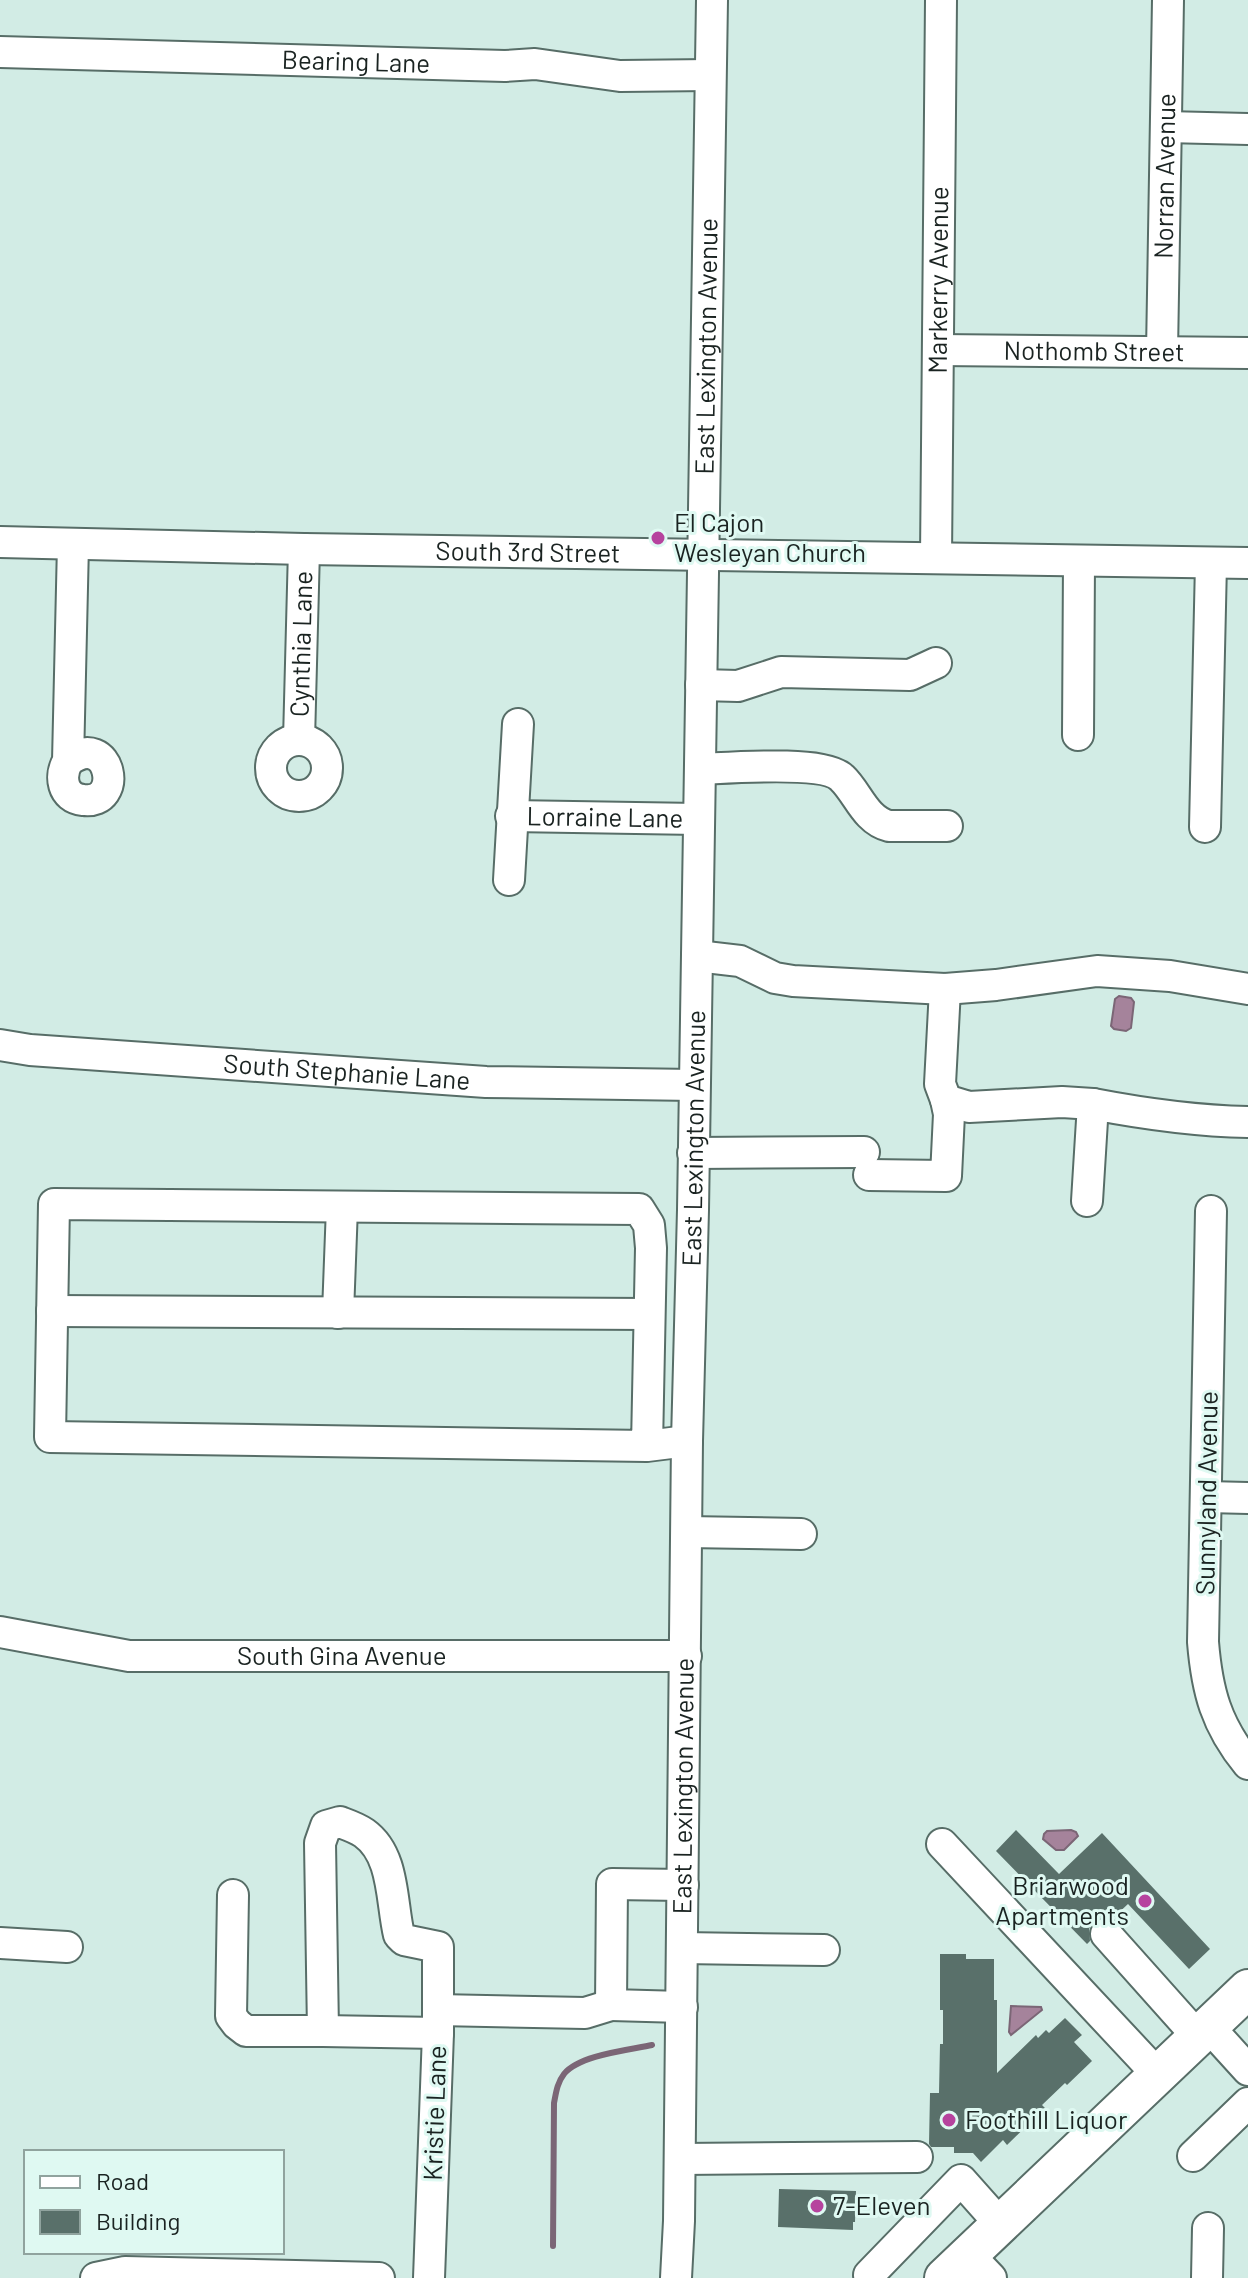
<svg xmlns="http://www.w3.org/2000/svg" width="1248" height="2278" font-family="Barlow,sans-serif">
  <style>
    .water { fill: #a5839b; stroke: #7b6676; stroke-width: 2 }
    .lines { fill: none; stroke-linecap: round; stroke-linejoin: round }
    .stream { stroke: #7b6676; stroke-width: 6 }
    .building { fill: #59706a }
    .minor-casing { stroke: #576d67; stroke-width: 34 }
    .major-casing { stroke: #576d67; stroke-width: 42 }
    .minor { stroke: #fff; stroke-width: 30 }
    .major { stroke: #fff; stroke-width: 38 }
    .poi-dot { fill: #b6439e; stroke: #dff9f2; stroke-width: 3 }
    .labels { text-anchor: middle; stroke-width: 6; stroke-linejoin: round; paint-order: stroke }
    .street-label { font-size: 26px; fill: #1a2321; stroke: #dff9f2 }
    .poi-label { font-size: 26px; fill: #1a2321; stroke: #dff9f2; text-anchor: start }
  </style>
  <rect width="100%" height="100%" fill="#d2ece5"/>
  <g class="water">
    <polygon points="1119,996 1131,998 1134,1002 1131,1028 1126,1031 1114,1029 1111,1026 1115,999"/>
    <polygon points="1071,1830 1076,1832 1078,1836 1064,1850 1056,1850 1043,1839 1044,1834 1047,1831"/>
    <polygon points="1011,2006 1041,2007 1042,2010 1011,2035 1009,2032"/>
  </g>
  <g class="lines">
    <path class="stream" d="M553 2246 554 2103C556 2093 557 2083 564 2074 579 2055 629 2050 652 2045"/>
  </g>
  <g class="building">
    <polygon points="1016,1830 1059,1874 1102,1833 1210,1949 1189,1969 1128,1904 1113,1918 1103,1916 1094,1921 1089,1929 1090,1941 1087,1944 996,1851"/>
    <polygon points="940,1954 966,1954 966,1959 994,1959 994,2000 997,2000 997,2073 1036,2035 1038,2038 1046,2030 1049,2033 1065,2018 1082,2035 1074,2042 1092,2061 1067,2085 1065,2083 1042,2105 1045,2108 1007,2145 1003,2140 981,2162 973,2153 954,2153 954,2147 931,2147 929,2144 930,2093 939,2093 940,2044 943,2044 943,2010 940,2010"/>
    <polygon points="779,2189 856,2191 855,2222 853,2222 853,2230 778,2227"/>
  </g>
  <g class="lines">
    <g class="minor-casing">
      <g id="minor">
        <path id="s1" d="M0 52 505 66 535 64 620 76 710 75"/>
        <polyline points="1166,127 1248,129"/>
        <path id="s2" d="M938 350 1248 353"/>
        <path id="s3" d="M1162 352 1168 0"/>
        <path id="s4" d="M0 542 304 549 1248 563"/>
        <path id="s5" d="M936 558 941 0"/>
        <polyline points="701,685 738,686 781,672 910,675 936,663"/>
        <polyline points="1078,735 1079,561"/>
        <path id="s6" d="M299 740 304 549"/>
        <circle cx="299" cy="768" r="28"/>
        <path d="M68 761C111 729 125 806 83 800 62 798 59 776 68 761L73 544"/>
        <path d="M700 769C728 768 824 760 842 778 858 793 865 820 889 826H947"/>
        <path id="s7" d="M511 816 698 819"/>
        <polyline points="1205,827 1211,563"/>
        <polyline points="509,880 518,724"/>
        <polyline points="697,956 740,961 775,978 793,981 945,989 996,985 1097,971 1170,976 1248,989"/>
        <polyline points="945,989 940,1084 946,1100 969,1107 1062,1102 1093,1104"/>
        <path id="s8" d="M0 1045 30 1050 486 1082 694 1085"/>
        <polyline points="693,1153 864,1152"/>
        <polyline points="869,1175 946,1176 949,1114 946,1100"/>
        <path d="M1087 1201 1093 1104C1145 1114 1195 1121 1248 1122"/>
        <path d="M1211 1211 1203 1642C1207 1691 1216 1725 1248 1764"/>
        <polyline points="52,1311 649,1314"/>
        <polyline points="338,1313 342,1207"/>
        <polyline points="647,1446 651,1248 649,1225 639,1209 54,1204 50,1437 647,1446 687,1441"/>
        <polyline points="1207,1497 1248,1498"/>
        <polyline points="687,1532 801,1534"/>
        <path id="s9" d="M0 1632 129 1656H686"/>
        <polyline points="942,1844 1158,2075"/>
        <path d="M233 1895 231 2016 237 2024 246 2031H323L320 1843 326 1826 340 1822C348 1825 357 1828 364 1833 395 1855 391 1902 399 1935L404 1940 438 1947V2033L429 2278"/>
        <polyline points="1106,1934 1198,2037"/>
        <polyline points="0,1943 67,1947"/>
        <polyline points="682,1948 824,1950"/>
        <polyline points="682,2007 611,2005 612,1884 683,1885"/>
        <polyline points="438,2010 585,2013 611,2005"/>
        <polyline points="1208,2026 1248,2070"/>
        <polyline points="323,2031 438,2033"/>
        <polyline points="1193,2156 1248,2103"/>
        <polyline points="680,2159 917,2157"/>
        <polyline points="969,2255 991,2278"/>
        <polyline points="869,2275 961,2180 1001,2225"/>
        <polyline points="96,2278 125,2272 379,2278"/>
        <path id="s10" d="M676 2278 679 2221 687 1441 693 1210 712 0"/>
        <polyline points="1207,2278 1208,2228"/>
      </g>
    </g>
    <g class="major-casing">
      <polyline id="major" points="944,2278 1248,1989"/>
    </g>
    <use href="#minor" class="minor"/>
    <use href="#major" class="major"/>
  </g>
  <g class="poi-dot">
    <circle cx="658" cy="538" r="8"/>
    <circle cx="1145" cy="1901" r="8"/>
    <circle cx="949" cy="2120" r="8"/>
    <circle cx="817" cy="2206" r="8"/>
  </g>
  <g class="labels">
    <g class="street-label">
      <text dy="9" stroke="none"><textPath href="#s1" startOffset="356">Bearing Lane</textPath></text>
      <text dy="9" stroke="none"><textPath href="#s3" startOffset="176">Norran Avenue</textPath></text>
      <text dy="9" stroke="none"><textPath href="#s5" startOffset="278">Markerry Avenue</textPath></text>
      <text dy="9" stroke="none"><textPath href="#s10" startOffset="1932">East Lexington Avenue</textPath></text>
      <text dy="9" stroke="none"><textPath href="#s2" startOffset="156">Nothomb Street</textPath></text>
      <text dy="9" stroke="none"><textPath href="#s4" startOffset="528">South 3rd Street</textPath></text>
      <text dy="9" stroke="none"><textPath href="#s6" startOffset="96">Cynthia Lane</textPath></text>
      <text dy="9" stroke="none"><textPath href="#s7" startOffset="94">Lorraine Lane</textPath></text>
      <text dy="9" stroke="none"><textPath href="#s8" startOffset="348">South Stephanie Lane</textPath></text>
      <text dy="9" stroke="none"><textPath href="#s10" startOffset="1140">East Lexington Avenue</textPath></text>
      <text transform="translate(1207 1493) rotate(-89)" y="9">Sunnyland Avenue</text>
      <text dy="9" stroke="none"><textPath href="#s9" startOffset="344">South Gina Avenue</textPath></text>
      <text dy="9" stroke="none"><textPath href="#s10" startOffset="492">East Lexington Avenue</textPath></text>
      <text transform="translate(435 2113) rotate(-88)" y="9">Kristie Lane</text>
    </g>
    <g class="poi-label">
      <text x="674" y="532">El Cajon<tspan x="674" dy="30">Wesleyan Church</tspan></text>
      <text x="1129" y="1895" text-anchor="end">Briarwood<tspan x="1129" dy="30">Apartments</tspan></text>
      <text x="965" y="2129">Foothill Liquor</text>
      <text x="833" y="2215">7-Eleven</text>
    </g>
  </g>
  <rect x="24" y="2150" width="260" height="104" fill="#dff9f2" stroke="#90a39e" stroke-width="2"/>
  <rect x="40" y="2176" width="40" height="12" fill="#ffffff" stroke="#90a39e" stroke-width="2"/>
  <text x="96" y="2190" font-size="24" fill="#1a2321">Road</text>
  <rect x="40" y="2210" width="40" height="24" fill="#59706a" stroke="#90a39e" stroke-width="2"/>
  <text x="96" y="2230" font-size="24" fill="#1a2321">Building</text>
</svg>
